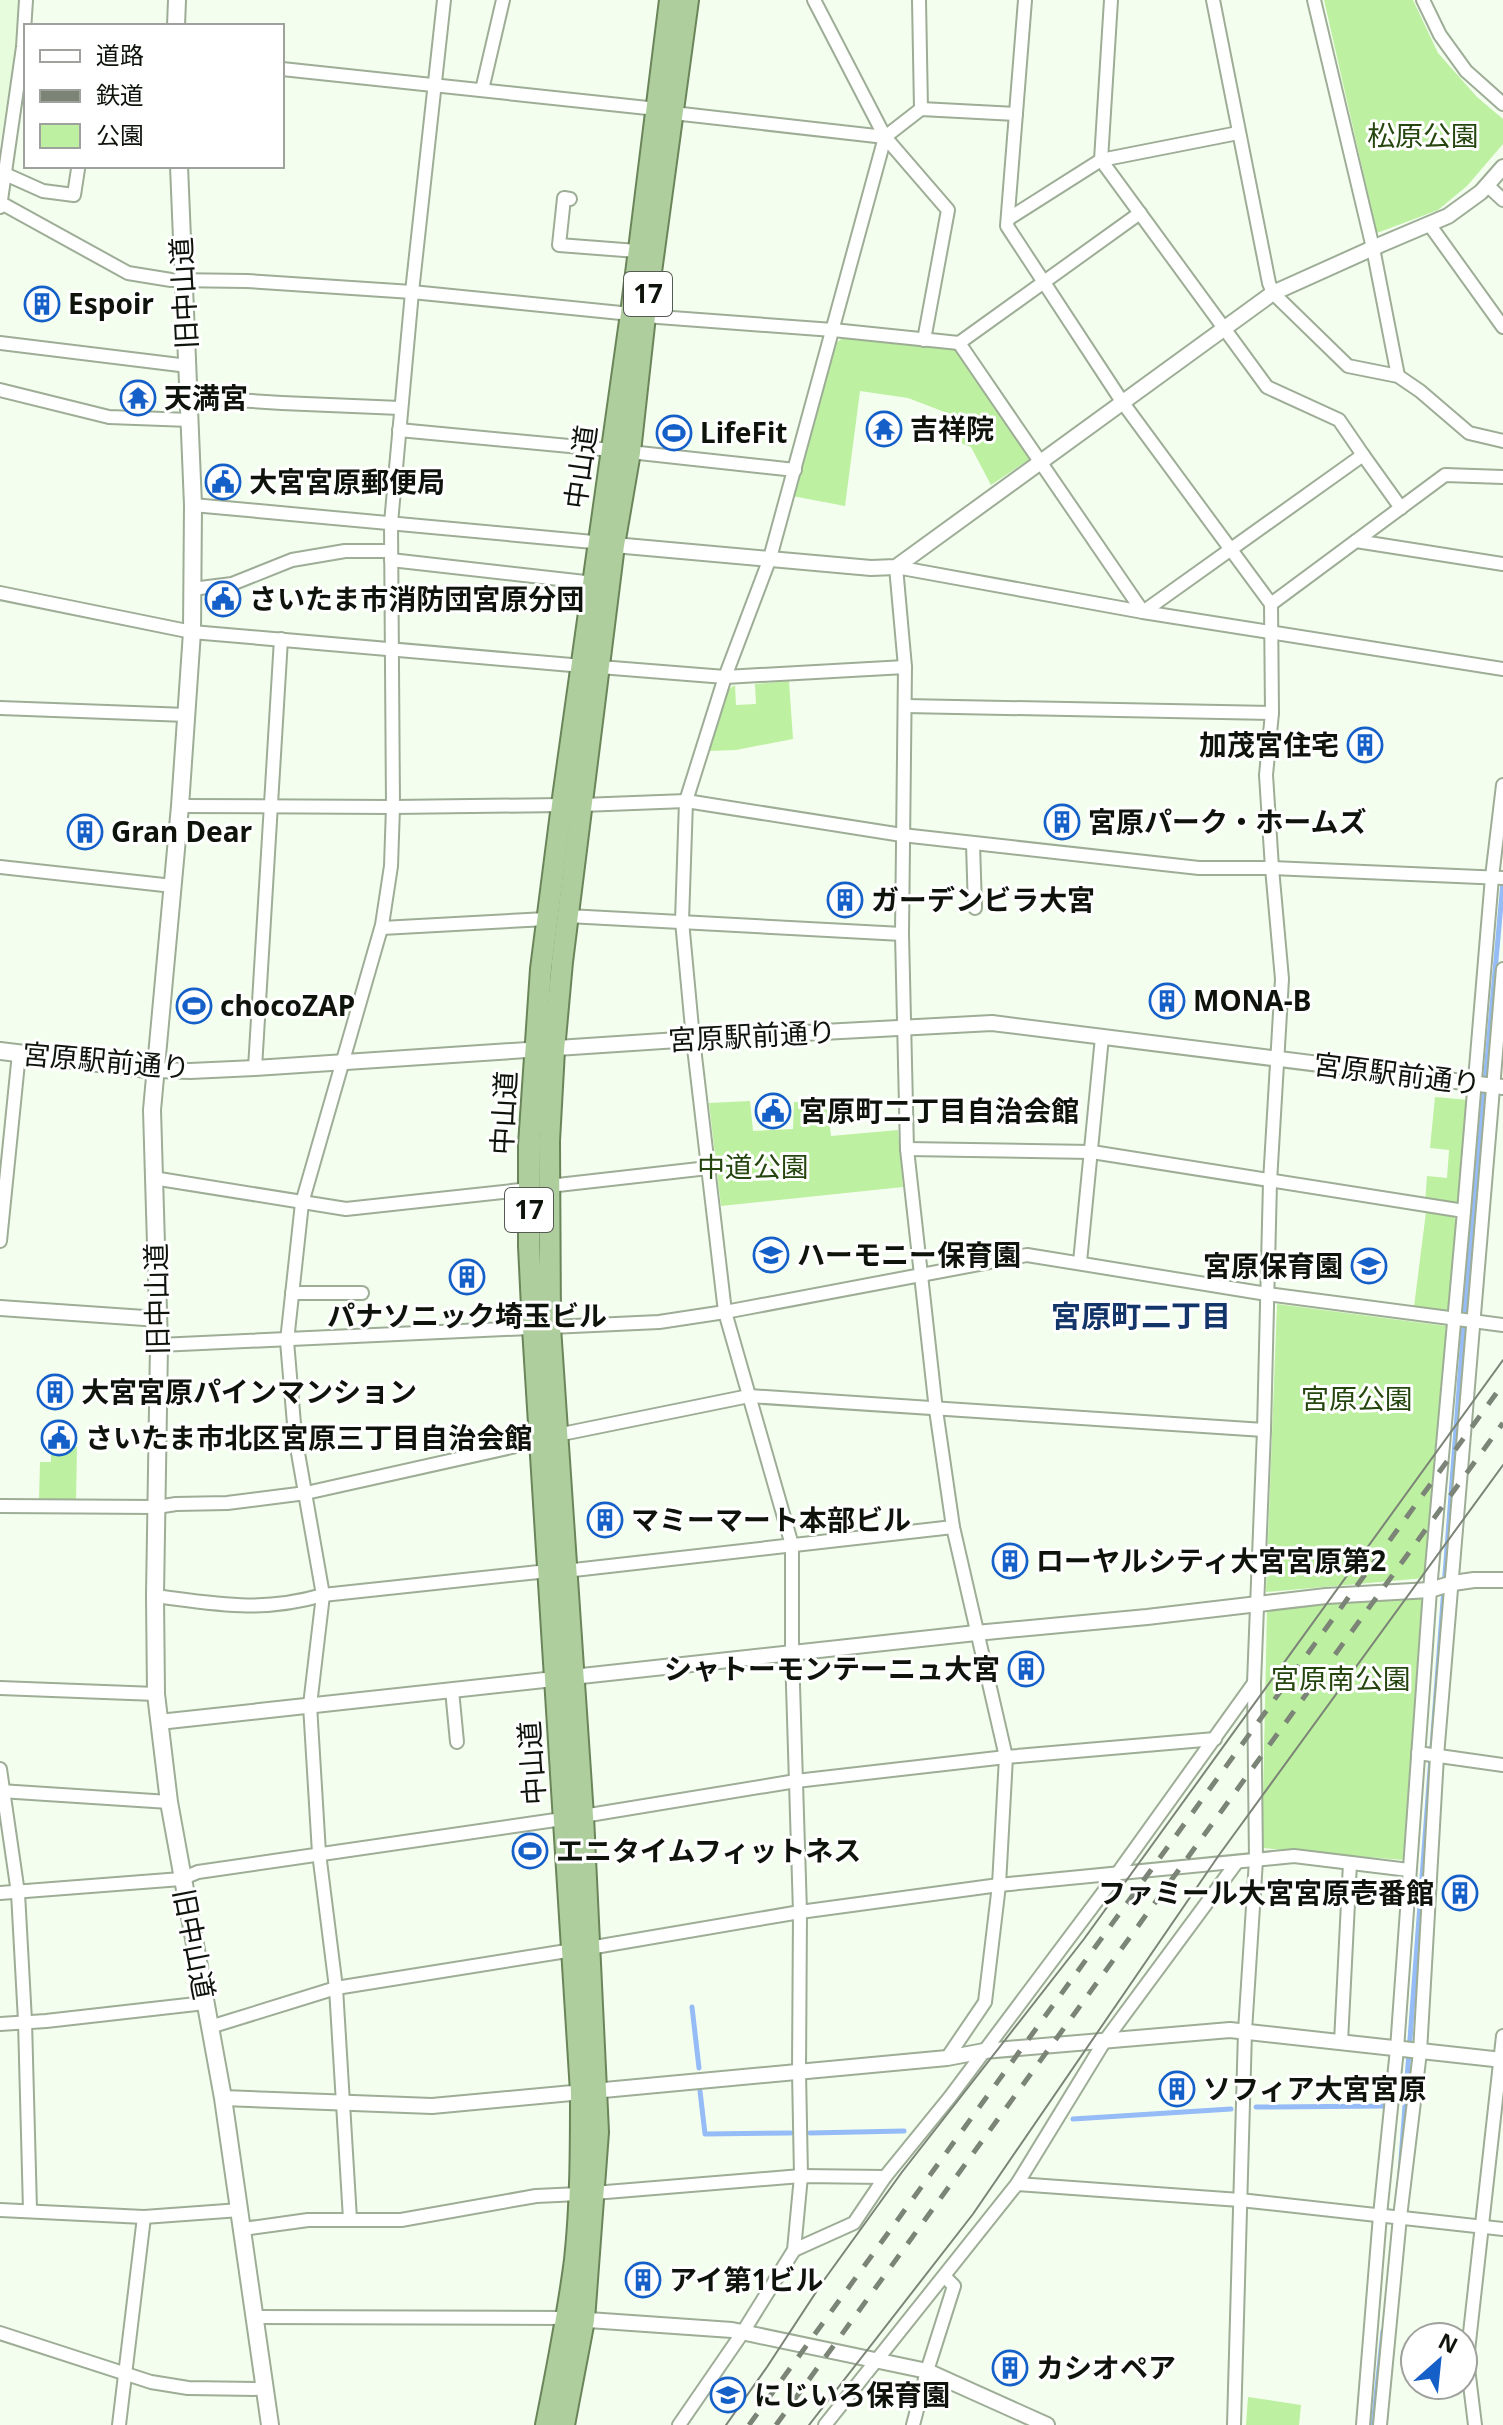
<svg xmlns="http://www.w3.org/2000/svg" width="1503" height="2425" font-family="'Noto Sans','Noto Sans JP',sans-serif">
  <style>
    .built { fill: #e7fcdc }
    .green { fill: #bdf0a0 }
    .lines { fill: none; stroke-linecap: round; stroke-linejoin: round }
    .stream { stroke: #95bcf7; stroke-width: 5 }
    .minor-casing { stroke: #9dad96; stroke-width: 16 }
    .tertiary-casing { stroke: #9dad96; stroke-width: 18 }
    .secondary-casing { stroke: #9dad96; stroke-width: 20 }
    .trunk-casing { stroke: #6a855a; stroke-width: 24 }
    .minor { stroke: #fff; stroke-width: 12 }
    .tertiary { stroke: #fff; stroke-width: 14 }
    .secondary { stroke: #fff; stroke-width: 16 }
    .trunk { stroke: #afce9e; stroke-width: 20 }
    .tram { stroke: #7c8478; stroke-width: 2 }
    .rail { stroke: #7c8478; stroke-width: 5; stroke-dasharray: 14 14; stroke-linecap: butt }
    .labels { text-anchor: middle; stroke-width: 6; stroke-linejoin: round; paint-order: stroke }
    .shield { fill: #fff; stroke: #565a54; stroke-width: 2 }
    .shield-label { font-size: 26px; font-weight: bold; fill: #0e130b }
    .park-label { font-size: 28px; fill: #26460f; stroke: #fff }
    .street-label { font-size: 28px; fill: #0e130b; stroke: #fff }
    .poi-label { font-size: 28px; font-weight: bold; fill: #0e130b; stroke: #fff; text-anchor: start }
    .neighbourhood-label { font-size: 30px; font-weight: bold; fill: #133569; stroke: #fff }
  </style>
  <rect width="100%" height="100%" fill="#f4feef"/>
  <polygon class="built" points="0,0 21,0 18,33 0,144"/>
  <g class="green">
    <polygon points="1324,0 1413,0 1438,53 1477,97 1503,119 1503,144 1467,186 1438,210 1377,233"/>
    <polygon points="843,338 955,348 1033,457 991,485 971,447 950,439 955,416 908,398 860,391 845,506 792,496 837,342"/>
    <polygon points="789,681 793,739 736,750 708,751 729,689 735,685 736,705 756,704 755,684"/>
    <polygon points="1435,1097 1469,1100 1460,1201 1454,1207 1425,1204 1427,1176 1447,1178 1449,1150 1430,1148"/>
    <polygon points="750,1101 753,1131 793,1129 794,1102 827,1101 831,1136 898,1130 903,1187 721,1206 709,1103"/>
    <polygon points="1426,1212 1453,1216 1458,1222 1451,1308 1446,1311 1414,1307"/>
    <polygon points="1277,1304 1446,1326 1425,1578 1266,1592"/>
    <polygon points="51,1446 77,1447 76,1501 39,1500 40,1462 51,1462"/>
    <polygon points="1422,1596 1403,1860 1262,1848 1267,1609"/>
    <polygon points="1248,2397 1301,2405 1299,2425 1246,2425"/>
  </g>
  <g class="lines">
    <g class="stream">
      <polyline points="1432,1747 1466,1296 1503,882"/>
      <polyline points="692,2007 699,2068"/>
      <polyline points="700,2091 705,2134 791,2133"/>
      <polyline points="1256,2107 1388,2106"/>
      <polyline points="1073,2119 1231,2109"/>
      <polyline points="810,2133 904,2131"/>
      <polyline points="1400,2173 1431,1757"/>
      <polyline points="1373,2425 1383,2331"/>
    </g>
    <g class="minor-casing">
      <g id="minor">
        <polyline points="814,0 885,137 948,210 924,340"/>
        <polyline points="919,0 921,109"/>
        <polyline points="1025,0 1007,226 1123,403 1271,604 1272,713 1266,775 1272,868 1282,979 1270,1182 1264,1430 1254,1683 1256,1860 1245,2031 1234,2425"/>
        <polyline points="1111,0 1101,160 1267,387 1339,420 1363,455"/>
        <polyline points="1213,0 1269,283 1273,293 1348,366 1398,376 1420,391 1469,433 1503,441"/>
        <polyline points="1314,0 1373,248 1398,376"/>
        <polyline points="1423,0 1440,35 1466,71 1503,104"/>
        <polyline points="282,69 657,109"/>
        <polyline points="482,90 503,0"/>
        <polyline points="673,113 885,137"/>
        <polyline points="5,174 43,191 74,195 78,169"/>
        <polyline points="1487,185 1503,200"/>
        <polyline points="570,199 564,198 559,245 637,251"/>
        <polyline points="1,203 128,273 171,280 247,281 412,292 631,314"/>
        <polyline points="0,207 23,47 26,0"/>
        <polyline points="1008,219 1101,160 1238,133"/>
        <polyline points="1429,224 1503,327"/>
        <polyline points="645,316 833,330 959,343 1140,213"/>
        <polyline points="0,343 188,366"/>
        <polyline points="959,343 1143,612 1363,455 1401,508"/>
        <polyline points="0,390 109,417 190,420"/>
        <polyline points="189,397 282,403 400,408"/>
        <polyline points="399,430 612,450"/>
        <polyline points="630,452 795,470"/>
        <polyline points="193,505 604,543"/>
        <polyline points="1356,541 1503,564"/>
        <polyline points="391,560 594,583"/>
        <polyline points="192,589 232,584 292,560 345,551 391,551"/>
        <polyline points="0,593 192,632 583,666"/>
        <polyline points="1271,604 1445,475 1503,477"/>
        <polyline points="600,667 725,677 905,667"/>
        <polyline points="905,706 1272,713"/>
        <polyline points="0,708 187,715"/>
        <polyline points="582,805 686,801 902,835 1199,868 1272,868 1503,878"/>
        <polyline points="180,806 393,807 562,805"/>
        <polyline points="973,844 975,908"/>
        <polyline points="0,867 173,886"/>
        <polyline points="568,916 902,934"/>
        <polyline points="382,928 546,919"/>
        <polyline points="255,1068 281,639"/>
        <polyline points="907,1149 1092,1152 1464,1211 1430,1590 1397,2049 1380,2215 1363,2425"/>
        <polyline points="153,1178 346,1209 530,1189"/>
        <polyline points="549,1186 708,1168"/>
        <polyline points="1464,1211 1492,877 1503,785"/>
        <polyline points="0,1241 19,1053"/>
        <polyline points="1080,1262 1102,1037"/>
        <polyline points="292,1293 362,1293"/>
        <polyline points="159,1345 659,1322 725,1312 1027,1255 1267,1294 1503,1325"/>
        <polyline points="557,1435 749,1396 1264,1430"/>
        <polyline points="0,1506 157,1507 176,1504 227,1503 306,1493 539,1441"/>
        <polyline points="565,1571 953,1527"/>
        <path d="M155 1596C217 1604 261 1613 323 1595L548 1571"/>
        <polyline points="0,1688 156,1694"/>
        <polyline points="452,1690 457,1742"/>
        <polyline points="1418,1753 1503,1765"/>
        <polyline points="0,1769 18,1893 25,2021 30,2210"/>
        <polyline points="0,1791 169,1802"/>
        <polyline points="0,1893 181,1879 198,1872 583,1816 796,1781 1006,1757 1215,1739"/>
        <polyline points="589,1948 800,1912 999,1885 1294,1856 1409,1870"/>
        <polyline points="0,2024 46,2021 205,2003"/>
        <polyline points="210,2027 336,1988 573,1950"/>
        <polyline points="1341,2042 1350,1863"/>
        <polyline points="947,2058 985,2002 999,1885 1006,1757 953,1527 936,1410 907,1149 902,934 905,667 896,567 1143,612 1503,669"/>
        <polyline points="1017,2184 1240,2200 1503,2229"/>
        <polyline points="594,2193 801,2176 885,2177"/>
        <polyline points="0,2210 144,2217 240,2210"/>
        <polyline points="350,2219 336,1988 319,1853 310,1705 323,1595 295,1436 287,1341 302,1203 382,925 391,866 393,807 391,523 412,292 444,0"/>
        <polyline points="243,2229 308,2220 401,2220 536,2196 579,2194"/>
        <polyline points="794,2250 854,2223 885,2177 950,2097 1117,1874 1254,1683"/>
        <polyline points="256,2317 566,2318"/>
        <polyline points="0,2333 151,2382 188,2388 265,2389"/>
        <polyline points="119,2425 144,2217"/>
        <polyline points="679,2425 743,2332 794,2250 801,2176 799,2072 800,1912 792,1653 792,1545 725,1312 693,1039 682,921 686,801 725,677 770,558 885,137 921,109 1016,114"/>
        <polyline points="825,2425 1017,2184 1104,2042 1237,1862"/>
        <polyline points="913,2425 927,2371 954,2286 945,2277"/>
        <polyline points="1380,2425 1400,2217 1420,2052 1437,1756 1503,969"/>
        <polyline points="1475,2425 1467,2360 1503,2036"/>
      </g>
    </g>
    <g class="tertiary-casing">
      <g id="tertiary">
        <polyline points="614,545 871,568 896,567 1273,293 1382,244 1448,216 1481,192 1503,167"/>
        <polyline points="155,1070 190,1071 255,1068 693,1039 992,1023 1503,1087"/>
        <polyline points="0,1308 159,1319"/>
        <polyline points="159,1722 976,1633 1147,1617 1326,1596 1430,1590 1453,1583 1474,1580 1503,1580"/>
        <polyline points="223,2098 432,2106 947,2058 984,2051 1230,2030 1503,2060"/>
        <polyline points="574,2319 732,2330 927,2371 1047,2425"/>
      </g>
    </g>
    <g class="secondary-casing">
      <g id="secondary">
        <polyline points="176,26 177,0"/>
        <polyline points="179,166 193,505 192,632 180,806 152,1110 159,1345 155,1596 156,1694 169,1802 223,2098 270,2425"/>
        <polyline points="0,1051 155,1070"/>
      </g>
    </g>
    <g class="trunk-casing">
      <g id="trunk">
        <path d="M546 2425C557 2370 568 2315 575 2260 581 2204 581 2148 581 2092L533 1328 529 1246V1145L541 969 562 805 631 314 670 0"/>
        <polyline points="564,2425 584,2320 598,2132 583,1816 550,1327 549,1141 554,1050 562,962 614,545 630,452 645,316 688,0"/>
      </g>
    </g>
    <use href="#minor" class="minor"/>
    <use href="#tertiary" class="tertiary"/>
    <use href="#secondary" class="secondary"/>
    <use href="#trunk" class="trunk"/>
    <g class="tram">
      <polyline points="726,2425 767,2367 824,2280 902,2172 1084,1939 1503,1360"/>
      <polyline points="809,2425 973,2214 1219,1855 1503,1465"/>
    </g>
    <g class="rail">
      <polyline points="749,2425 1503,1384"/>
      <polyline points="776,2425 1503,1423"/>
    </g>
  </g>
  <defs>
    <g id="building-ring" transform="scale(1.8)"><circle r="9.5" fill="#fff" stroke="#155fc9" stroke-width="1.5"/><path d="M-4-6H4V6H1V3H-1V6H-4ZM-2.5-4.3h1.7v1.8h-1.7ZM.8-4.3h1.7v1.8H.8ZM-2.5-1h1.7V.8h-1.7ZM.8-1h1.7V.8H.8Z" fill="#155fc9"/></g>
    <g id="temple-ring" transform="scale(1.8)"><circle r="9.5" fill="#fff" stroke="#155fc9" stroke-width="1.5"/><path d="M0-6L5-2H3V0L6.5 2.5H4V6H1.5V3h-3V6H-4V2.5H-6.5L-3 0V-2H-5Z" fill="#155fc9"/></g>
    <g id="stadium-ring" transform="scale(1.8)"><circle r="9.5" fill="#fff" stroke="#155fc9" stroke-width="1.5"/><path d="M0-5a6.5 5 0 1 0 0 10a6.5 5 0 1 0 0-10ZM-3.5-1.8h7v3.6h-7Z" fill="#155fc9"/></g>
    <g id="civic-ring" transform="scale(1.8)"><circle r="9.5" fill="#fff" stroke="#155fc9" stroke-width="1.5"/><path d="M-.6-6.5H3V-4.5H.6V-3L4-1V1h2V6H-6V1h2V-1L-.6-3ZM-1.2 2.5V6h2.4V2.5Z" fill="#155fc9"/></g>
    <g id="school-ring" transform="scale(1.8)"><circle r="9.5" fill="#fff" stroke="#155fc9" stroke-width="1.5"/><path d="M0-5L7-2L0 1L-7-2ZM-4 1L0 2.5L4 1V4Q0 6-4 4Z" fill="#155fc9"/></g>
  </defs>
  <g fill-rule="evenodd">
    <use href="#building-ring" x="42" y="304"/>
    <use href="#temple-ring" x="138" y="398"/>
    <use href="#temple-ring" x="884" y="429"/>
    <use href="#stadium-ring" x="674" y="433"/>
    <use href="#civic-ring" x="223" y="482"/>
    <use href="#civic-ring" x="223" y="599"/>
    <use href="#building-ring" x="1365" y="745"/>
    <use href="#building-ring" x="1062" y="822"/>
    <use href="#building-ring" x="85" y="832"/>
    <use href="#building-ring" x="845" y="900"/>
    <use href="#building-ring" x="1167" y="1001"/>
    <use href="#stadium-ring" x="194" y="1006"/>
    <use href="#civic-ring" x="773" y="1111"/>
    <use href="#school-ring" x="771" y="1255"/>
    <use href="#school-ring" x="1369" y="1266"/>
    <use href="#building-ring" x="467" y="1277"/>
    <use href="#building-ring" x="55" y="1392"/>
    <use href="#civic-ring" x="59" y="1438"/>
    <use href="#building-ring" x="605" y="1520"/>
    <use href="#building-ring" x="1010" y="1561"/>
    <use href="#building-ring" x="1026" y="1669"/>
    <use href="#stadium-ring" x="530" y="1851"/>
    <use href="#building-ring" x="1460" y="1893"/>
    <use href="#building-ring" x="1177" y="2089"/>
    <use href="#building-ring" x="643" y="2280"/>
    <use href="#building-ring" x="1010" y="2368"/>
    <use href="#school-ring" x="728" y="2395"/>
  </g>
  <g class="labels">
    <g class="shield">
      <rect x="624" y="272" width="48" height="44" rx="6"/>
      <rect x="505" y="1188" width="48" height="44" rx="6"/>
    </g>
    <g class="shield-label">
      <text x="648" y="303">17</text>
      <text x="529" y="1219">17</text>
    </g>
    <g class="park-label">
      <text x="1423" y="146">松原公園</text>
      <text x="753" y="1177">中道公園</text>
      <text x="1357" y="1409">宮原公園</text>
      <text x="1341" y="1689">宮原南公園</text>
    </g>
    <g class="street-label">
      <text transform="translate(184 293) rotate(-93)" y="10">旧中山道</text>
      <text transform="translate(581 467) rotate(-82)" y="10">中山道</text>
      <text transform="translate(752 1036) rotate(-3)" y="10">宮原駅前通り</text>
      <text transform="translate(106 1061) rotate(5)" y="10">宮原駅前通り</text>
      <text transform="translate(1397 1074) rotate(7)" y="10">宮原駅前通り</text>
      <text transform="translate(504 1113) rotate(-87)" y="10">中山道</text>
      <text transform="translate(157 1299) rotate(-91)" y="10">旧中山道</text>
      <text transform="translate(532 1763) rotate(-94)" y="10">中山道</text>
      <text transform="translate(194 1944) rotate(79)" y="10">旧中山道</text>
    </g>
    <g class="poi-label">
      <text x="68" y="314">Espoir</text>
      <text x="164" y="408">天満宮</text>
      <text x="910" y="439">吉祥院</text>
      <text x="700" y="443">LifeFit</text>
      <text x="249" y="492">大宮宮原郵便局</text>
      <text x="249" y="609">さいたま市消防団宮原分団</text>
      <text x="1339" y="755" text-anchor="end">加茂宮住宅</text>
      <text x="1088" y="832">宮原パーク・ホームズ</text>
      <text x="111" y="842">Gran Dear</text>
      <text x="871" y="910">ガーデンビラ大宮</text>
      <text x="1193" y="1011">MONA-B</text>
      <text x="220" y="1016">chocoZAP</text>
      <text x="799" y="1121">宮原町二丁目自治会館</text>
      <text x="797" y="1265">ハーモニー保育園</text>
      <text x="1343" y="1276" text-anchor="end">宮原保育園</text>
      <text x="467" y="1326" text-anchor="middle">パナソニック埼玉ビル</text>
      <text x="81" y="1402">大宮宮原パインマンション</text>
      <text x="85" y="1448">さいたま市北区宮原三丁目自治会館</text>
      <text x="631" y="1530">マミーマート本部ビル</text>
      <text x="1036" y="1571">ローヤルシティ大宮宮原第2</text>
      <text x="1000" y="1679" text-anchor="end">シャトーモンテーニュ大宮</text>
      <text x="556" y="1861">エニタイムフィットネス</text>
      <text x="1434" y="1903" text-anchor="end">ファミール大宮宮原壱番館</text>
      <text x="1203" y="2099">ソフィア大宮宮原</text>
      <text x="669" y="2290">アイ第1ビル</text>
      <text x="1036" y="2378">カシオペア</text>
      <text x="754" y="2405">にじいろ保育園</text>
    </g>
    <g class="neighbourhood-label">
      <text x="1141" y="1327">宮原町二丁目</text>
    </g>
  </g>
  <rect x="24" y="24" width="260" height="144" fill="#ffffff" stroke="#9fa19d" stroke-width="2"/>
  <rect x="40" y="50" width="40" height="12" fill="#ffffff" stroke="#9fa19d" stroke-width="2"/>
  <text x="96" y="64" font-size="24" fill="#0e130b">道路</text>
  <rect x="40" y="90" width="40" height="12" fill="#7c8478" stroke="#9fa19d" stroke-width="2"/>
  <text x="96" y="104" font-size="24" fill="#0e130b">鉄道</text>
  <rect x="40" y="124" width="40" height="24" fill="#bdf0a0" stroke="#9fa19d" stroke-width="2"/>
  <text x="96" y="144" font-size="24" fill="#0e130b">公園</text>
  <g transform="translate(1439 2361) rotate(27)"><circle r="38" fill="#ffffff" stroke="#9fa19d" stroke-width="2"/>
  <path d="M0-6L14 30L0 20L-14 30Z" fill="#155fc9"/>
  <text y="-12" font-size="22" font-weight="bold" text-anchor="middle" fill="#0e130b">N</text>
  </g>
</svg>
